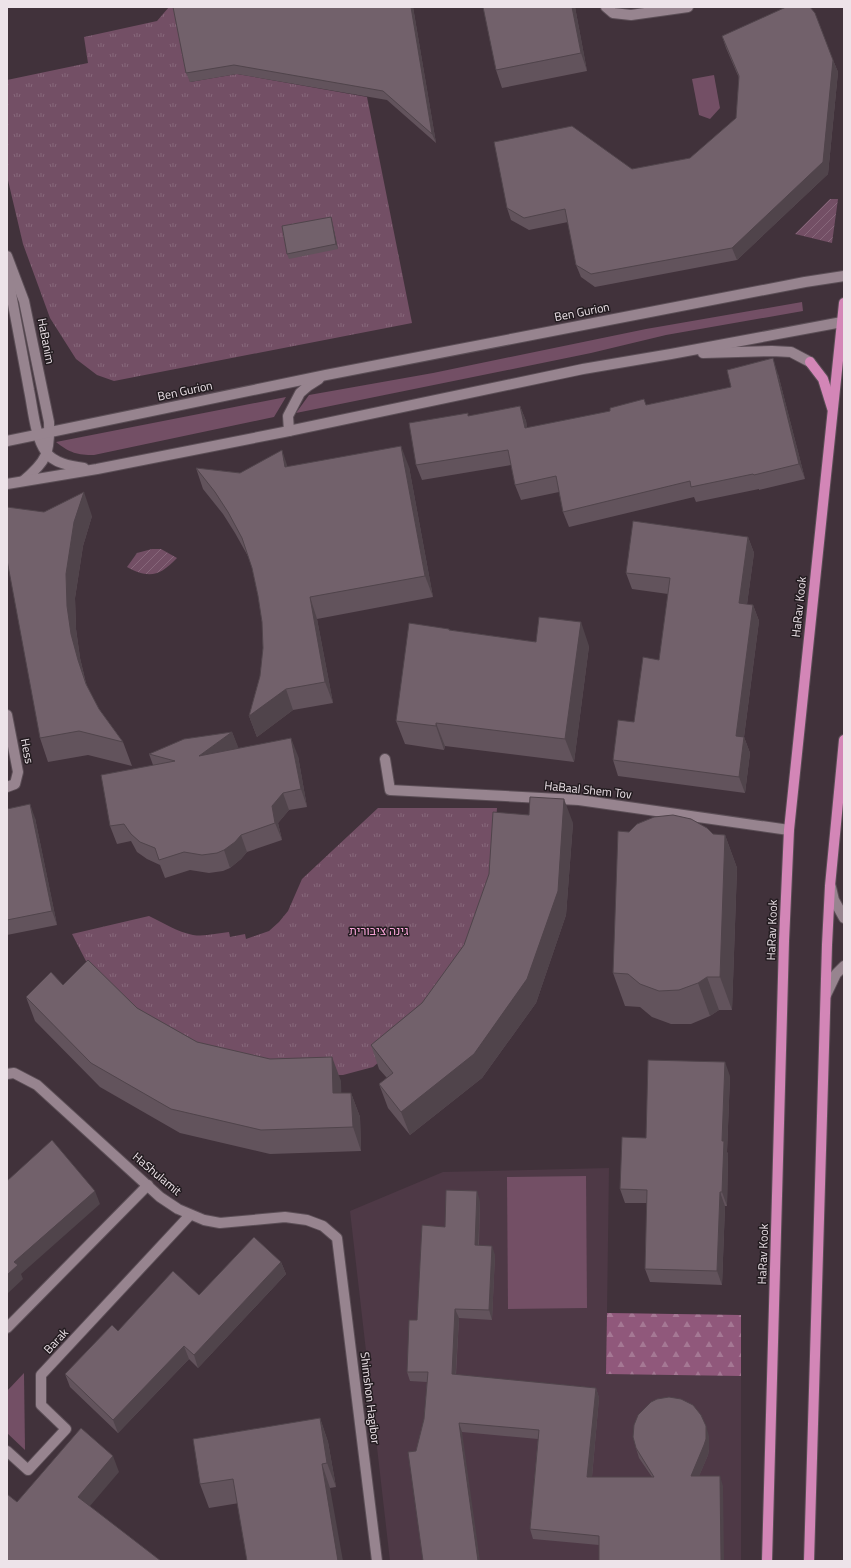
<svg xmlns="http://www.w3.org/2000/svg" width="851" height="1568" font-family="'Titillium Web',Heebo,sans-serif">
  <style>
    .built { fill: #4e3946 }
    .grass { fill: #734f65 }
    .forest { fill: url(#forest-firs) }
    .park { fill: url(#park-tufts) }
    .garden { fill: url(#garden-furrows) }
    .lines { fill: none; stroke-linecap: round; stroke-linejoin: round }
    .minor-casing { stroke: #5b4e56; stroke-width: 12 }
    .major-casing { stroke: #5b4e56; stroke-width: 12 }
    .minor { stroke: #97848f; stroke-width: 10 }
    .major { stroke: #d386b7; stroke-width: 10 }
    .wall { fill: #62535c }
    .shaded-wall { fill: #50444b }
    .building { fill: #72616b; stroke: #50444b }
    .labels { text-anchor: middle; stroke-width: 3; stroke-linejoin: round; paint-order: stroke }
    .street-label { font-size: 12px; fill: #ede3e9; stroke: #231c20 }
    .park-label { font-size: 12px; fill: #f8a4d8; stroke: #231c20 }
  </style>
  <defs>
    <pattern id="forest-firs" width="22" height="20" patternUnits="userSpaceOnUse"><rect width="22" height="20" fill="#90587b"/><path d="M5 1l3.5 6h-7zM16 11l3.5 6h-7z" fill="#a57894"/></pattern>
    <pattern id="park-tufts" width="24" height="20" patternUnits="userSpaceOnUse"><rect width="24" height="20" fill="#734f65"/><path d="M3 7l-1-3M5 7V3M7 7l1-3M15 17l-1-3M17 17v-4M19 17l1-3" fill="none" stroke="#87687b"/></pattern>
    <pattern id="garden-furrows" width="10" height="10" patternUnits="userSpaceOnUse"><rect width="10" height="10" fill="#734f65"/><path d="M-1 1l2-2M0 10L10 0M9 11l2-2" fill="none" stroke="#87687b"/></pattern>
  </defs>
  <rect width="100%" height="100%" fill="#41323b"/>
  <polygon class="built" points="609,1168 607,1313 741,1315 741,1561 390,1561 350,1211 443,1172"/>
  <g class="grass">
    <polygon points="714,75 720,108 710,119 699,115 692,79"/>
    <polygon points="802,302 803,311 666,335 591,353 296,413 309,395 433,373 646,329"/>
    <path d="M286 397 274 417 94 455C77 455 70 453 56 442Z"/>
    <polygon points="586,1176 587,1308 508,1309 507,1177"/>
    <polygon points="24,1373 25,1450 7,1433 7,1391"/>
  </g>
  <polygon class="forest" points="607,1313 741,1315 741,1376 606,1374"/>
  <g class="park">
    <polygon points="169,7 174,7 190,82 237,74 367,97 412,323 114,381 97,375 76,359 50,318 23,244 7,176 7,80 88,63 84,37 157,21"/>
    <path d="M378 808H497L490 898 423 1025 373 1067 343 1075 275 1076 146 1024 87 963 72 934 149 916C164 923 177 932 193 935 205 937 217 933 229 932L230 937 245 934 246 939 269 931 279 922 288 911 302 879Z"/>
  </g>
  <g class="garden">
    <polygon points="830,199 838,199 832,243 795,234"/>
    <path d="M152 549H161L177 558C160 576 149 579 127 567L137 553Z"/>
  </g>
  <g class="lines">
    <g class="minor-casing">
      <g id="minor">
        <polyline points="606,7 613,13 631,15 688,7"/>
        <path d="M7 256 24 301 49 422C50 453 47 461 23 481"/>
        <path d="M7 271C14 311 22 351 29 390 33 409 35 437 46 452 53 463 71 466 84 468"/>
        <polyline points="703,353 772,351 791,352 810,362"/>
        <polyline points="289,431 288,416 300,393 308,386 319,379"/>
        <polyline points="7,441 326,375 805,282 844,276"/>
        <polyline points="7,484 97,469 284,432 583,369 671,354 842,322"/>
        <polyline points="7,715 18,772 15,784 7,787"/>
        <polyline points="385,759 390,790 579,800 789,830"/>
        <polyline points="831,887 834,900 844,918"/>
        <polyline points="826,995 836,974 844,966"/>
        <polyline points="7,1074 14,1073 37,1085 160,1197 178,1209 204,1220 220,1223 285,1217 307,1220 323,1226 337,1238 377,1561"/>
        <polyline points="7,1328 148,1185"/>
        <polyline points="7,1451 28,1470 66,1429 41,1405 41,1375 190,1215"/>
      </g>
    </g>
    <g class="major-casing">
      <g id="major">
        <polyline points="810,362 823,379 832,408"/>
        <polyline points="767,1561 784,941 789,830 844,303"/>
        <polyline points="809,1561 827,945 830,886 844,740"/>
      </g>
    </g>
    <use href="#minor" class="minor"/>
    <use href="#major" class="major"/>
  </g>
  <g class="wall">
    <polygon points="413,7 436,143 387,100 237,74 190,82 186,73"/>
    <polygon points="575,7 587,71 502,88 496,70"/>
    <polygon points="722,36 833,60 838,72 828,174 737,260 595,287 581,277 576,265 568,222 529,230 511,220 507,208 632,169 690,158 736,118 739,78 726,48"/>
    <polygon points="331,217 332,221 338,249 289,259 287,254"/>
    <polygon points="778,374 805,479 759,490 759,489 696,502 694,497 569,527 563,512 559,492 521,500 515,485 511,465 422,480 416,465 469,416 520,406 526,421 527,428 646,405 731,387"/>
    <polygon points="288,466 409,467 433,597 317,619 333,703 293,710 257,737 249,716 260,676 263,648 262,622 258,596 252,568 249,558 235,533 223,514 203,489 196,468 240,473"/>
    <polygon points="44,512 92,516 83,546 75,598 76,629 80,658 87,687 99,709 123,742 132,766 88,755 48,762 40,738"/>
    <polygon points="748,537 754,553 747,604 753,605 759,621 744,737 750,753 745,793 618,776 613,760 634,722 659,660 668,594 632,589 626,573"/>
    <polygon points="449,629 450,630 536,642 589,646 574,762 445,746 444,750 405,744 396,721"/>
    <polygon points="232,732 238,748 298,756 307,807 289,810 278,823 282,840 247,852 241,859 230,868 223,871 209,873 190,870 165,878 160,865 147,859 137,852 131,841 117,844 110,826 153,765 149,754"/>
    <polygon points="7,809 35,818 57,925 7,935"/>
    <polygon points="573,823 566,915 536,1003 482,1078 410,1135 388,1108 379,1084 387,1078 379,1069 371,1045 422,1003"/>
    <polygon points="713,834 725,835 737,868 732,1010 719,1010 710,1016 691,1024 671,1024 652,1017 640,1007 625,1006 613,973"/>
    <polygon points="63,985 137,1008 197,1042 341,1081 341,1093 351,1093 360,1117 361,1151 270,1154 180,1133 100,1087 35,1021 26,997"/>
    <polygon points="730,1076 727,1152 728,1154 727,1206 725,1206 722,1285 650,1282 645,1269 647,1203 625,1203 620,1189 646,1138"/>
    <polygon points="480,1201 479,1245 495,1255 492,1320 459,1318 456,1375 596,1388 599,1398 592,1477 652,1477 639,1458 636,1448 709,1436 709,1449 708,1455 699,1476 723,1486 599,1545 533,1539 530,1529 538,1439 462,1432 416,1451 424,1419 427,1382 410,1381 407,1372 445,1227"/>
    <polygon points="281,1262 286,1274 198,1368 189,1359 118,1433 70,1387 65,1374 118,1331 199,1295"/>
    <polygon points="320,1418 328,1442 336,1487 209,1508 200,1484"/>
  </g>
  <g class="shaded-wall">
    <polygon points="411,7 413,7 436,143 432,134"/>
    <polygon points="572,7 575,7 587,71 581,53"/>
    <polygon points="833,60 838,72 828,174 737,260 732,248"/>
    <polygon points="331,217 332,221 338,249 336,244"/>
    <polygon points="773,358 778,374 805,479 799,464"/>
    <polygon points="520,406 526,421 530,443 525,428"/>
    <polygon points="401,446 409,467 433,597 425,576"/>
    <polygon points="282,450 289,471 285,467"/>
    <polygon points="84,492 92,516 83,546 75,598 76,629 80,658 86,684 95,708 78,660 71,634 67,606 66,574 74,522"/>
    <polygon points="748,537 754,553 745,619 739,603"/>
    <polygon points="310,597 317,619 333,703 325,682"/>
    <polygon points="753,605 759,621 742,752 736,736"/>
    <polygon points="581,622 589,646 574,762 565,739"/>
    <polygon points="286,689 293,710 257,737 249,716"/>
    <polygon points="436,723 445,746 444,750 436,726"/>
    <polygon points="232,732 239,749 199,756"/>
    <polygon points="744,737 750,753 745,793 739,777"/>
    <polygon points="291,738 298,756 307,807 301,789"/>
    <polygon points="283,793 289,810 278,823 282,840 275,823 272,806"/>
    <polygon points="564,799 573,823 566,915 536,1003 482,1078 410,1135 401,1112"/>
    <polygon points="30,804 35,818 57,925 52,911"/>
    <polygon points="241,835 247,852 241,859 230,868 224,850"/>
    <polygon points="725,835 737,868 732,1010 720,977"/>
    <polygon points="707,977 719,1010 710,1016 698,983"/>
    <polygon points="332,1057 341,1081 342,1117 333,1093"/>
    <polygon points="725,1062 730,1076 727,1152 728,1154 727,1206 722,1192 722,1141"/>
    <polygon points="351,1093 360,1117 361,1151 353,1127"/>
    <polygon points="95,1191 100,1204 21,1274 23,1279 7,1294 7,1275 14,1262"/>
    <polygon points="477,1191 480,1201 478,1254 475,1245"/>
    <polygon points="720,1192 725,1206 722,1285 717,1271"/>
    <polygon points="492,1246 495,1255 492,1320 489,1310"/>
    <polygon points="281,1262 286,1274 198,1368 194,1355"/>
    <polygon points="455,1309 459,1318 455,1384 452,1374"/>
    <polygon points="184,1346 189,1359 118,1433 113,1420"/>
    <polygon points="596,1388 599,1398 591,1487 587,1477"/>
    <polygon points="320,1418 328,1442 336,1487 327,1463"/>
    <polygon points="459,1423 462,1432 480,1561 478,1561"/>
    <polygon points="706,1426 709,1436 709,1449 708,1455 695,1486 691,1476"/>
    <polygon points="113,1456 119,1472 84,1513 78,1497"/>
    <polygon points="322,1464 330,1488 343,1561 338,1561"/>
    <polygon points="720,1476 723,1486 724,1561 721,1561"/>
  </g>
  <g class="building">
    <polygon points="173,7 411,7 432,134 383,91 234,65 186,73"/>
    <polygon points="483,7 572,7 581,53 496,70"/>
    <polygon points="786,7 810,7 815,13 833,60 823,162 732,248 591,274 576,265 565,209 524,218 507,208 494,142 572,126 632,169 690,158 736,118 739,76 722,36"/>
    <polygon points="331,217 336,244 287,254 282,226"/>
    <polygon points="773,358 799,464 754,475 753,474 691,487 690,481 563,512 556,476 515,485 508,450 416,465 409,423 468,413 468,416 520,406 525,428 610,411 610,408 644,399 646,405 731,387 727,370"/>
    <polygon points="401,446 425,576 310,597 325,682 286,689 249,716 260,676 263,648 262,622 258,596 252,568 242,538 228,512 215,492 196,468 240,473 282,450 285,467"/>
    <polygon points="84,492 74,522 66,574 67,606 71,634 78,660 86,684 99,709 123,742 79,731 40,738 7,560 7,507 44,512"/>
    <polygon points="633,521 748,537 739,603 753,605 736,736 744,737 739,777 613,760 618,720 634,722 643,657 659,660 670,578 626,573"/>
    <polygon points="539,617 581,622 565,739 436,723 436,726 396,721 409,623 449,629 449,630 536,642"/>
    <polygon points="232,732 199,756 291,738 301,789 283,793 272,806 275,823 241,835 235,842 224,850 217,853 202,855 184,852 159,860 155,848 140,842 131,834 124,824 110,826 101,775 175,761 149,754 184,739"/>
    <polygon points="530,797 564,799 558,891 527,979 474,1054 401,1112 379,1084 393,1073 371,1045 422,1003 464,945 489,874 493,812 529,815"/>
    <polygon points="30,804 52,911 7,920 7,809"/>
    <polygon points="673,815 691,819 707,828 713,834 725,835 720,977 707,977 698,983 679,990 659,991 640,984 628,974 613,973 618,831 629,832 637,824 654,817"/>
    <polygon points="88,960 137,1008 197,1042 270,1059 332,1057 333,1093 351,1093 353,1127 261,1130 171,1109 91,1063 26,997 51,972 63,985"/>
    <polygon points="648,1060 725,1062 722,1141 724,1141 722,1192 720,1192 717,1271 645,1269 647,1190 620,1189 622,1137 646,1138"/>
    <polygon points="52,1140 95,1191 14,1262 18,1265 7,1275 7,1181"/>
    <polygon points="446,1190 477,1191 475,1245 492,1246 489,1310 455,1309 452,1374 596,1388 587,1477 654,1477 636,1448 633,1437 634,1425 638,1415 651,1402 657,1399 669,1397 681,1399 693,1405 701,1415 706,1426 706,1439 704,1445 691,1476 720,1476 721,1561 599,1561 599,1536 530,1529 539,1430 459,1423 478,1561 423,1561 408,1452 416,1451 424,1419 428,1372 407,1372 409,1320 417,1320 422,1225 445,1227"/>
    <polygon points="254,1237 281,1262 194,1355 184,1346 113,1420 65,1374 112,1325 118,1331 173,1271 199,1295"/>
    <polygon points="320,1418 327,1463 322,1464 338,1561 247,1561 233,1479 200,1484 193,1439"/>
    <polygon points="81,1428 113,1456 78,1497 161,1561 7,1561 7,1494 17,1502"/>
  </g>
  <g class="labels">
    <g class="street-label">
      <text transform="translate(582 312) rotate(-11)" y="4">Ben Gurion</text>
      <text transform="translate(46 341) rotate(79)" y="4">HaBanim</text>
      <text transform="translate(185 391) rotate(-12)" y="4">Ben Gurion</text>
      <text transform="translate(799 607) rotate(-84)" y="4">HaRav Kook</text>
      <text transform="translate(27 751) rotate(79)" y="4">Hess</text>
      <text transform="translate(588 790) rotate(6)" y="4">HaBaal Shem Tov</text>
      <text transform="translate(772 930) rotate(-88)" y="4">HaRav Kook</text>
      <text transform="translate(157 1174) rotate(40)" y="4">HaShulamit</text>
      <text transform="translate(763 1254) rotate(-88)" y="4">HaRav Kook</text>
      <text transform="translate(56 1341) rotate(-47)" y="4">Barak</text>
      <text transform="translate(370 1398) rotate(83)" y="4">Shimshon Hagibor</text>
    </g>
    <g class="park-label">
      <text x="379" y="935">גינה ציבורית</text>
    </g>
  </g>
  <rect width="851" height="1568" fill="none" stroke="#ede3e9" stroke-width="16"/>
</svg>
